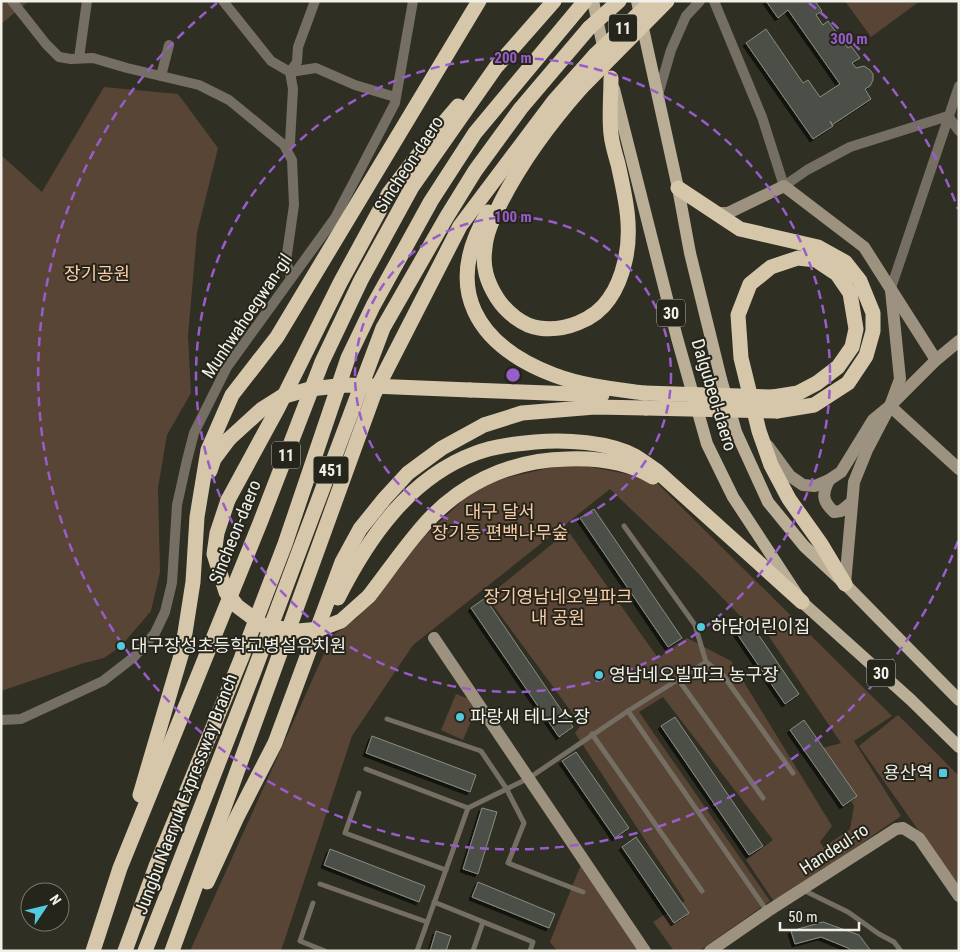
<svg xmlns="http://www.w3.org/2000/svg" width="960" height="952" font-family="'Roboto Condensed','Noto Sans KR',sans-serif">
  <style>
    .green { fill: #594535 }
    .building { fill: #4c5046; stroke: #888d81; filter: url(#shadow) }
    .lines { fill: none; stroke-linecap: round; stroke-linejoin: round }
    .lane { stroke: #756e63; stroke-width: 5 }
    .street { stroke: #756e63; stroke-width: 10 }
    .secondary { stroke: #9d927f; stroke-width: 12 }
    .primary { stroke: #bbae96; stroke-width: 12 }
    .highway { stroke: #d7c7aa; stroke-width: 15 }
    .highway-bridge { stroke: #d7c7aa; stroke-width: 15 }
    .ring { fill: none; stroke: #985dca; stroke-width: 2.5; stroke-dasharray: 9 6 }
    .poi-dot { fill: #54cade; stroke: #26251b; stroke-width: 2 }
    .labels { text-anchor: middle; stroke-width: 4; stroke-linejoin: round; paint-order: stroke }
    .shield { fill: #26251b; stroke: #b4b4ac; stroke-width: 1 }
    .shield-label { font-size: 16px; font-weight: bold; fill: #f1f1ea }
    .street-label { font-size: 18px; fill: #f1f1ea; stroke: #26251b }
    .park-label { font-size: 18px; fill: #fbcca6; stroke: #26251b }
    .poi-label { font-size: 18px; fill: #f1f1ea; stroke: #26251b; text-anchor: start }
    .centre { fill: #985dca; stroke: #26251b; stroke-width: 2.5 }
    .ring-label { font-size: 15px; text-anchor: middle; font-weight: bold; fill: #985dca; stroke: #26251b; stroke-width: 4; stroke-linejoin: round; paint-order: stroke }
  </style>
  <defs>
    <filter id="shadow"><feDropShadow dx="-3" dy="3" stdDeviation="0" flood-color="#0009"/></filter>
  </defs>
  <rect width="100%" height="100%" fill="#302f24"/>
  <g class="green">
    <polygon points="1,1 29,1 1,24"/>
    <polygon points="845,1 920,1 871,37"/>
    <polygon points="104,87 178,94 218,148 197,233 188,336 191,393 167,435 158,488 160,572 151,611 121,646 104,658 84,663 1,691 1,155 42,192"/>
    <polygon points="570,463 653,479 892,716 854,741 901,816 775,903 746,860 773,840 663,697 639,712 770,901 699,951 674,951 653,922 685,901 575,733 581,725 487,597 568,531 658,658 687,638 731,661 832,826 820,842 825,850 824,847 850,829 854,806 819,749 841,743 766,632 747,623 700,575 610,489 413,645 352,736 281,951 190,951 332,636 357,618 416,544 480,484"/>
    <polygon points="456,694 479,703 463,740 441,730"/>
    <polygon points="898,715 959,776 959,888 859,746"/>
    <polygon points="582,862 641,951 557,951 550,942"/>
  </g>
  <g class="building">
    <polygon points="766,1 815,1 822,11 816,15 823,25 828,21 848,48 851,46 860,58 852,63 856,68 864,66 870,70 873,74 873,80 870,86 865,89 871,99 832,125 830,121 833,126 813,139 746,43 766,29 803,83 808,80 820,97 840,84 788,10 778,18"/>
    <polygon points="594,509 682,638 668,647 580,518"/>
    <polygon points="485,598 573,727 559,737 471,608"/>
    <polygon points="747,618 799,694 785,704 733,628"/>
    <polygon points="675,717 763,846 749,855 661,726"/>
    <polygon points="804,720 857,796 843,806 790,730"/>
    <polygon points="372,736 476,775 470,792 366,753"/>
    <polygon points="576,752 629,828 615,838 562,761"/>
    <polygon points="482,808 497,812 478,874 463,869"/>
    <polygon points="636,837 689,913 674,923 622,847"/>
    <polygon points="330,849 425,886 419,902 324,865"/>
    <polygon points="478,882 555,914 549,928 472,897"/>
    <polygon points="823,922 859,935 871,951 851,951 848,948 821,937 795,944 791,931"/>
    <polygon points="436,931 451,936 446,951 430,951"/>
  </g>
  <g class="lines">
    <g class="lane">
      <polyline points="624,526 695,625 706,662 723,675 793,773"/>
      <polyline points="678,679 763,798"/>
      <polyline points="628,711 706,662"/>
      <polyline points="387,719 481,751 506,788 524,823 508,863 583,892"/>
      <polyline points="592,734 702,891"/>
      <polyline points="366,769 468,808"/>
      <polyline points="359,793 345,833 446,870"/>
      <polyline points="320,884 427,922"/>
      <polyline points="803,890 848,912 879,934 894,942 901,951"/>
      <polyline points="434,902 533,942 530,951"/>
      <polyline points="313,903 300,941 325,951"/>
      <polyline points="417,951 468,808 529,778 628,711 767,911"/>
      <polyline points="473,951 483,922"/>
    </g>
    <g class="street">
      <polyline points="12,1 46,44 59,57 71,59 93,58 127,68 199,85 229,100 284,145 292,160 294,205 286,261 291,278"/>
      <polyline points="223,1 271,61 290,72 316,68 355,85 395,97"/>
      <polyline points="714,1 762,117 784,186 807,170 850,147 948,116 959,131"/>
      <polyline points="79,58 87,1"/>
      <polyline points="161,76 169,45"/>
      <polyline points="658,95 671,50 686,16 700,1"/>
      <polyline points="286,149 290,142 293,89 290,72 297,62 298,47 315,1"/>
      <polyline points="891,288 959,86"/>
      <polyline points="1,720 21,719 103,681 134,657 155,633 165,612 172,583 177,505 187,460 194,433 227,367 335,218 395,103 413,1"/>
    </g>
    <g class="secondary">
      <polyline points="714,213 728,213 784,186 864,247 936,360"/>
      <polyline points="890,406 959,469"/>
      <polyline points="768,446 790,476 803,485 815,486 829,480 841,472 873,420 890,406 936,360 959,341"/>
      <path d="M829 480C822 494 822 501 834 512L841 511 852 502"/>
      <polyline points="845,584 854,482 867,450 890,406 900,379 891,290"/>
      <polyline points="434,638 645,951"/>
      <polyline points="710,951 768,911 896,829 903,828 919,838 959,896"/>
    </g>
    <g class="primary">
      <polyline points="593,1 605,55"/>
      <polyline points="637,1 678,188 690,253 721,379 736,432 768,502 804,546 845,584 959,700"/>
      <polyline points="614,89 677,338 707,444 733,497 802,602 911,700 959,747"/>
    </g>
    <g class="highway">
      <path d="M581 88C550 123 522 161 501 202 494 217 486 232 485 248 482 267 487 282 497 298 506 312 523 326 539 328 564 332 595 320 609 299 617 288 622 274 625 261 633 228 625 196 618 164 615 154 612 144 611 134 609 116 611 96 611 78"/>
      <polyline points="678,188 740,229 818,247 845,262 860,281 873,313 873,331 866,356 848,383 814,405 777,411"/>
      <path d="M488 212C442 289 476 345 554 375 583 386 614 389 644 393"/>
      <polyline points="470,390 602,395"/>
      <polyline points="773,397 798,393 817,383 838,367 852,347 856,329 850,293 837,274 816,260 798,258 771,267 750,284 738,315 741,358 759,431 771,465 789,499 821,544 845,584"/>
      <polyline points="210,471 214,459 229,439"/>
      <polyline points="228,500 278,408 340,283 389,193 435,133 458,106"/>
      <path d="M369 596C386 574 401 552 418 532 456 485 508 460 568 459 596 458 628 462 653 477"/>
      <path d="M338 598C368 538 410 477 476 453 495 446 515 444 535 442 565 439 609 442 635 456 643 461 650 466 657 471L802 602"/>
      <polyline points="140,795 182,652 193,582 197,517 208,450 232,395 277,337 479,1"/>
      <polyline points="207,882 237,817 275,743 342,562 360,529 385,498 408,473 442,448 484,425 522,413 595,407 646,408"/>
      <polyline points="93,951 120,868 260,523 322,362 361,280 412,187 496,67 554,1"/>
      <polyline points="125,951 156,866 241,659 285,544 348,358 373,306 431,201 475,133 585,1"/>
      <polyline points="145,951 253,674 383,328 446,218 475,171 521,108 589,28"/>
      <polyline points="172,951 374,394 460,226 554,101 595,55"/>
    </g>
    <g class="highway-bridge">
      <polyline points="589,28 619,1"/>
      <polyline points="595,55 652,1"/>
      <polyline points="581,88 667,1"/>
      <polyline points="644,393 773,397"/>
      <polyline points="646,408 777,411"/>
      <polyline points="229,439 262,409 281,397 310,389 347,385 470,390"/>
      <polyline points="228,500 217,533 214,554 226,592 237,606 264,626 298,631 320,629 341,621 369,596"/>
    </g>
  </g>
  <g class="ring">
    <circle cx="513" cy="375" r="158"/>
    <circle cx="513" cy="375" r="317"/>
    <path d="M958 541A475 475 0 1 1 217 3M809 3A475 475 0 0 1 958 209"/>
  </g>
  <g class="poi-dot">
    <circle cx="701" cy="627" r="5"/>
    <circle cx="121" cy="646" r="5"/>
    <circle cx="599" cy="675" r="5"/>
    <circle cx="460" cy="717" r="5"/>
    <rect x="938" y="768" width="10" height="10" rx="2.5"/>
  </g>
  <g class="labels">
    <g class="shield">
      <rect x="609" y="14.5" width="28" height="27" rx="4"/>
      <rect x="657" y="299.5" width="28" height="27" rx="4"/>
      <rect x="272" y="441.5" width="28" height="27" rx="4"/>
      <rect x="313.5" y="456.5" width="35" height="27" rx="4"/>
      <rect x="867" y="659.5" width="28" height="27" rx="4"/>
    </g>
    <g class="shield-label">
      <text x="623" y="34">11</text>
      <text x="671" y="319">30</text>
      <text x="286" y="461">11</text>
      <text x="331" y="476">451</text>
      <text x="881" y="679">30</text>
    </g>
    <g class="street-label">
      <text transform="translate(409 164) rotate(-57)" y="6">Sincheon-daero</text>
      <text transform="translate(247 316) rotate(-56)" y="6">Munhwahoegwan-gil</text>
      <text transform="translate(714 395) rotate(73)" y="6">Dalgubeol-daero</text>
      <text transform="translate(235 532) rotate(-68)" y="6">Sincheon-daero</text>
      <text transform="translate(186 794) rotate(-69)" y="6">Jungbu Naeryuk Expressway Branch</text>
      <text transform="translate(834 849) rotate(-33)" y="6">Handeul-ro</text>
    </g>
    <g class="park-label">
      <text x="97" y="280">장기공원</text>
      <text x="500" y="518">대구 달서<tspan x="500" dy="21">장기동 편백나무숲</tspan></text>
      <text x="558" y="603">장기영남네오빌파크<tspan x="558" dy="21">내 공원</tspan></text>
    </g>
    <g class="poi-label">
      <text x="711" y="633">하담어린이집</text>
      <text x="131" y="652">대구장성초등학교병설유치원</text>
      <text x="609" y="681">영남네오빌파크 농구장</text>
      <text x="470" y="723">파랑새 테니스장</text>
      <text x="933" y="779" text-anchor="end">용산역</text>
    </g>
  </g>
  <circle cx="513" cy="375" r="8" class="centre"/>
  <g class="ring-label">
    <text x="849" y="44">300 m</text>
    <text x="513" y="63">200 m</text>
    <text x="513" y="222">100 m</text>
  </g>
  <rect width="960" height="952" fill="none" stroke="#f1f1ea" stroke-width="5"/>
  <g transform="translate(45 907) rotate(55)"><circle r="24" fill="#26251b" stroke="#77776e"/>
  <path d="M0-4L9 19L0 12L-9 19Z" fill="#54cade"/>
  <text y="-8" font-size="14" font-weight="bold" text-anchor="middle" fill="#f1f1ea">N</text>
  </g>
  <path d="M780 922v8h79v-8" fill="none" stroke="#f1f1ea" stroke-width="2.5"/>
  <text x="788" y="922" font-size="15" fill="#f1f1ea" stroke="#26251b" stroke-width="4" paint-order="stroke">50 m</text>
</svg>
